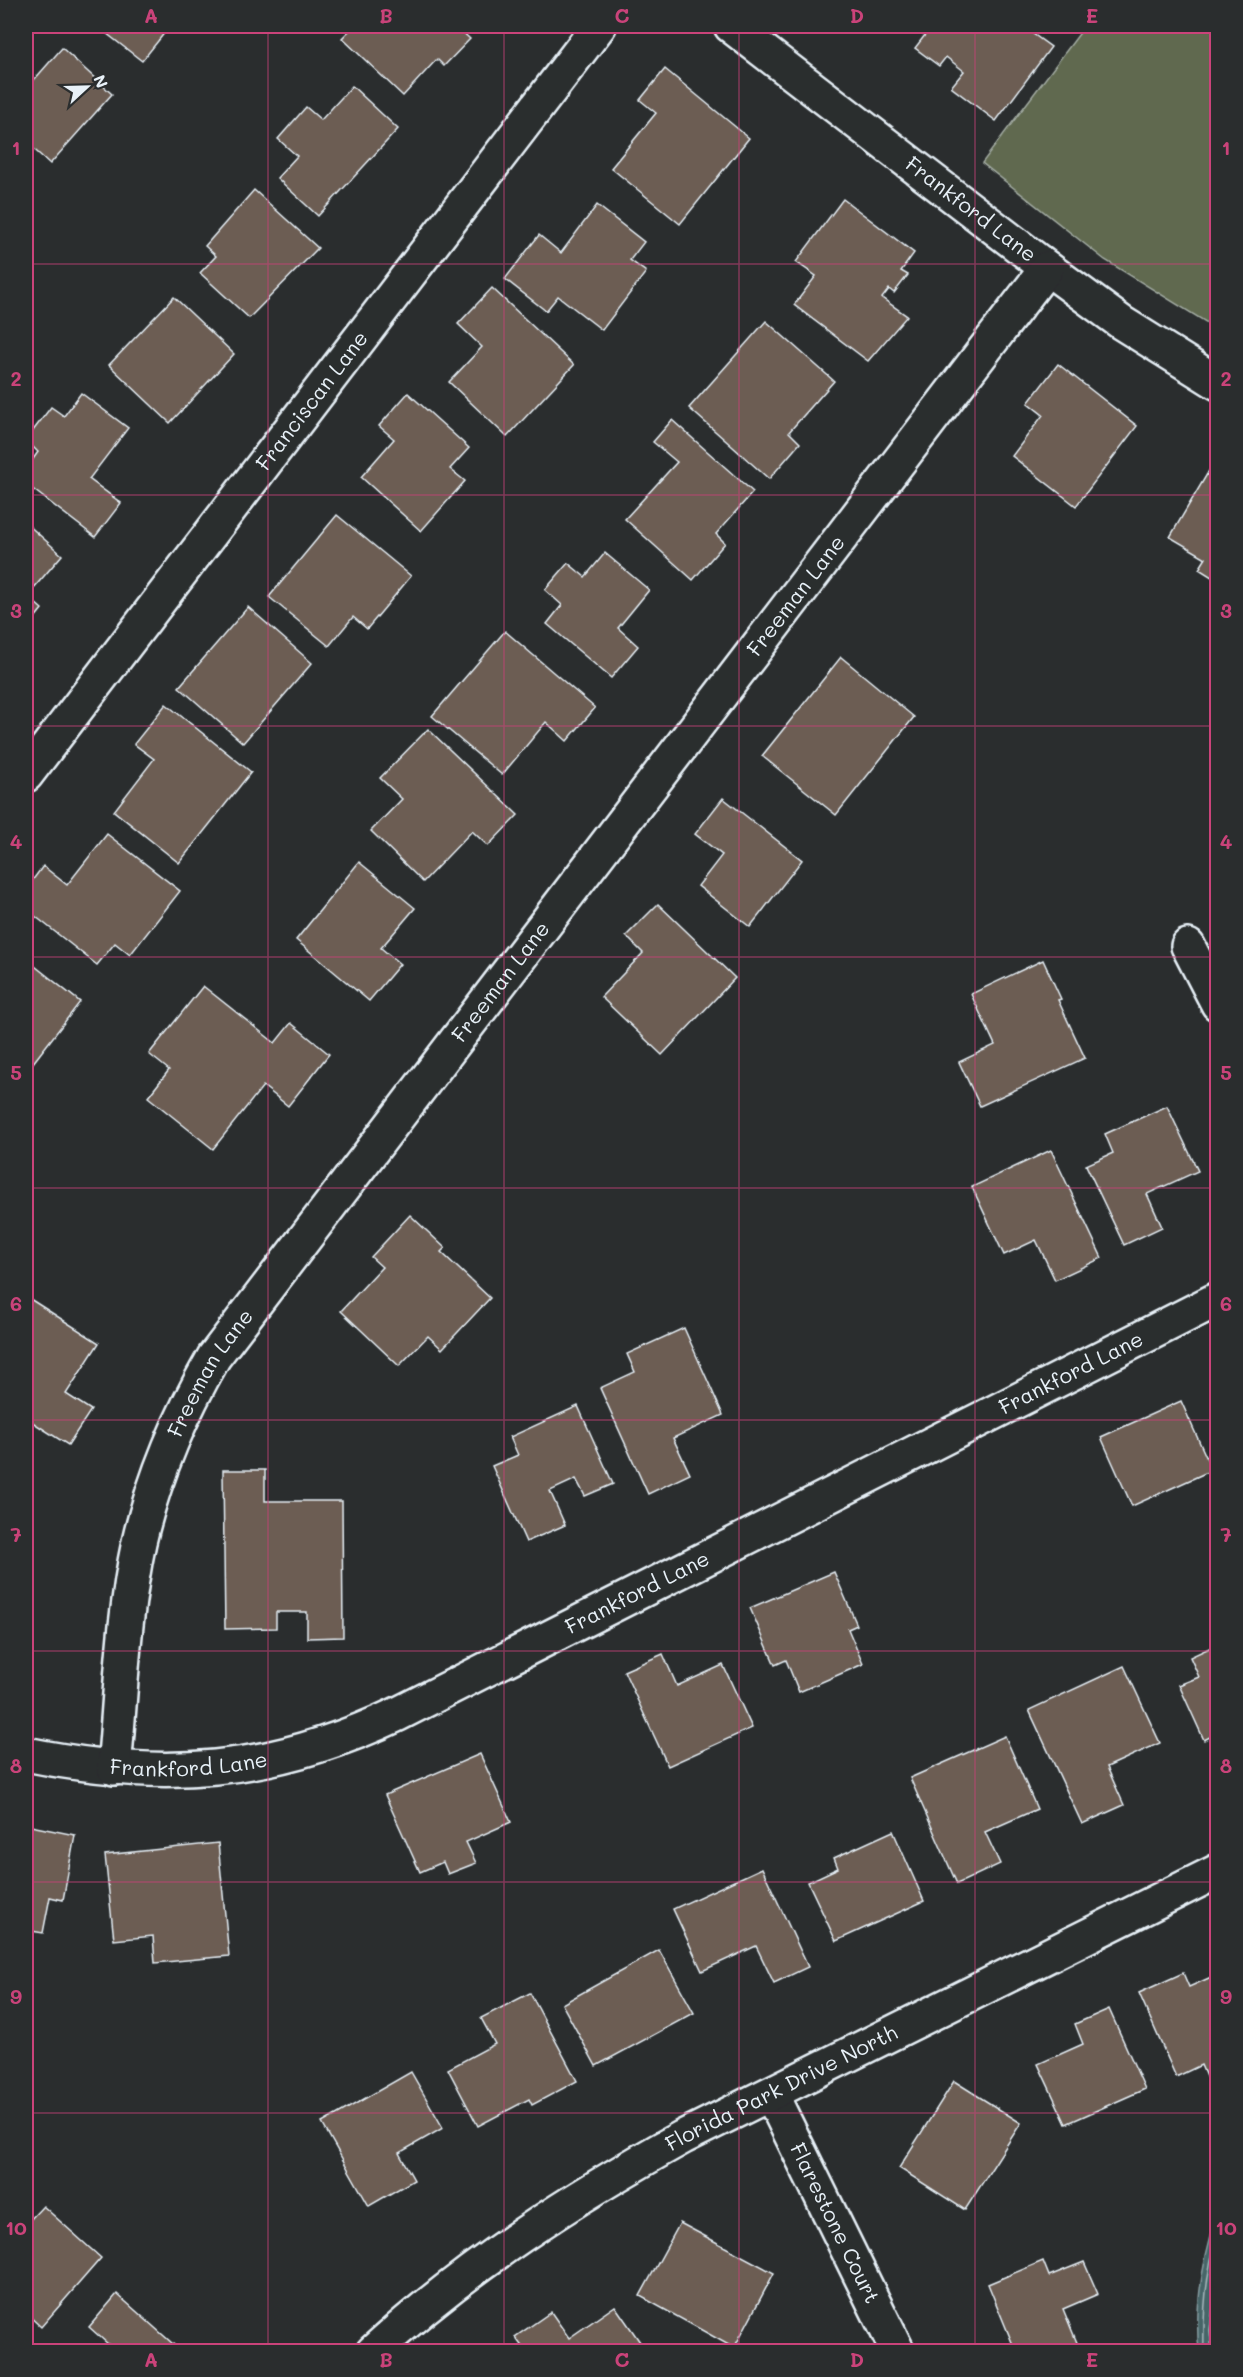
<svg xmlns="http://www.w3.org/2000/svg" width="1243" height="2377" font-family="Mali,sans-serif">
  <style>
    .green { fill: #606950; stroke: #a4ada4; stroke-width: 1.5 }
    .water { fill: #476568; stroke: #879da2; stroke-width: 1.5 }
    .lines { fill: none; stroke-linecap: round; stroke-linejoin: round }
    .shore { stroke: #a8b9be; stroke-width: 1.5 }
    .building { fill: #6c5d53; stroke: #e8f1f8; stroke-width: 1.5 }
    .street-casing { stroke: #e8f1f8; stroke-width: 38 }
    .secondary-casing { stroke: #e8f1f8; stroke-width: 38 }
    .street { stroke: #2a2d2e; stroke-width: 33 }
    .secondary { stroke: #2a2d2e; stroke-width: 33 }
    .grid { fill: none; stroke: #ca437a; stroke-width: 1.5; stroke-opacity: 0.55 }
    .labels { text-anchor: middle; stroke-width: 6; stroke-linejoin: round; paint-order: stroke }
    .street-label { font-size: 21px; fill: #e8f1f8; stroke: #2a2d2e }
    .neatline { fill: none; stroke: #ca437a; stroke-width: 2 }
    .grid-label { font-size: 20px; text-anchor: middle; font-weight: bold; fill: #ca437a }
  </style>
  <rect width="100%" height="100%" fill="#2a2d2e"/>
  <filter id="ink" filterUnits="userSpaceOnUse"><feTurbulence type="fractalNoise" baseFrequency=".0167" numOctaves="2"/><feDisplacementMap in="SourceGraphic" scale="12" xChannelSelector="R" yChannelSelector="G"/><feConvolveMatrix kernelMatrix="1 2 1 2 8 2 1 2 1" color-interpolation-filters="sRGB"/></filter>
  <g filter="url(#ink)">
    <polygon class="green" points="1085,26 1217,26 1217,329 1105,260 982,163"/>
    <path class="water" d="M1217 2215V2351H1199C1194 2305 1203 2259 1217 2215Z"/>
    <g class="lines">
      <g class="shore">
        <path d="M1204 2352C1203 2312 1205 2272 1218 2234"/>
        <polyline points="1212,2352 1210,2330 1218,2267"/>
      </g>
    </g>
    <g class="building">
      <polygon points="97,26 170,26 142,61"/>
      <polygon points="354,26 456,26 470,39 444,66 437,59 403,96 342,38"/>
      <polygon points="932,26 1022,26 1051,47 996,121 951,87 964,71 946,57 939,66 915,48"/>
      <polygon points="62,48 112,94 50,164 26,142 26,89"/>
      <polygon points="665,69 749,138 680,224 611,168 656,113 640,100"/>
      <polygon points="352,86 398,129 318,216 277,178 297,156 278,139 306,107 321,120"/>
      <polygon points="254,190 318,248 249,318 200,273 216,256 205,246"/>
      <polygon points="843,199 914,253 901,271 908,275 894,293 889,289 882,298 907,316 868,361 794,305 816,276 796,262"/>
      <polygon points="597,205 644,242 630,260 646,272 602,330 558,296 546,311 505,279 539,235 561,253"/>
      <polygon points="492,288 574,365 507,437 449,382 482,347 458,324"/>
      <polygon points="174,297 234,354 170,423 109,365"/>
      <polygon points="766,321 834,381 789,432 800,443 769,479 689,408"/>
      <polygon points="1058,364 1137,426 1076,506 1012,456 1043,415 1028,403"/>
      <polygon points="81,393 128,428 89,479 121,503 95,537 26,484 26,469 38,452 26,440 51,407 64,416"/>
      <polygon points="408,393 469,448 450,469 465,481 421,531 361,477 394,439 379,426"/>
      <polygon points="672,420 753,492 716,534 725,543 693,580 625,519 677,462 653,442"/>
      <polygon points="1210,469 1218,474 1218,581 1199,569 1206,558 1170,537"/>
      <polygon points="337,515 411,576 367,629 353,617 329,646 269,597"/>
      <polygon points="26,523 62,555 27,596 42,609 26,629"/>
      <polygon points="605,553 649,590 618,628 638,646 611,678 547,624 562,605 545,590 568,563 585,577"/>
      <polygon points="248,607 312,663 243,743 179,687"/>
      <polygon points="505,631 595,708 567,741 546,722 502,775 432,716"/>
      <polygon points="841,657 914,717 836,815 762,756"/>
      <polygon points="166,704 251,772 179,863 114,811 154,759 134,744"/>
      <polygon points="428,729 518,815 488,846 472,831 423,882 371,831 402,799 380,778"/>
      <polygon points="723,798 802,860 750,927 698,886 722,855 695,834"/>
      <polygon points="107,834 180,891 130,955 115,943 97,965 26,909 26,889 43,866 67,885"/>
      <polygon points="359,862 415,908 381,948 400,964 369,1001 296,940"/>
      <polygon points="658,904 735,978 662,1055 601,997 643,953 626,936"/>
      <polygon points="26,959 80,1002 26,1072"/>
      <polygon points="1043,960 1061,999 1058,1000 1085,1058 980,1106 959,1062 995,1045 971,994"/>
      <polygon points="203,986 275,1043 291,1023 329,1054 288,1106 263,1086 213,1149 148,1097 169,1070 149,1054"/>
      <polygon points="1167,1106 1198,1171 1147,1194 1162,1227 1124,1245 1086,1165 1113,1153 1105,1134"/>
      <polygon points="1051,1150 1102,1258 1055,1280 1036,1240 1004,1255 972,1187"/>
      <polygon points="410,1215 445,1248 441,1252 490,1298 442,1349 428,1336 399,1366 341,1311 382,1267 371,1257"/>
      <polygon points="30,1299 99,1343 66,1394 91,1410 68,1445 26,1418 26,1305"/>
      <polygon points="684,1328 723,1415 673,1438 690,1474 648,1494 600,1388 635,1372 627,1354"/>
      <polygon points="1181,1401 1212,1470 1132,1506 1101,1437"/>
      <polygon points="578,1406 613,1484 585,1496 576,1479 550,1491 565,1525 526,1542 492,1466 518,1455 510,1437"/>
      <polygon points="223,1470 265,1470 265,1501 342,1501 343,1637 307,1638 307,1612 276,1612 276,1628 225,1629"/>
      <polygon points="834,1572 857,1625 848,1629 863,1664 799,1692 786,1660 775,1665 750,1608"/>
      <polygon points="1218,1644 1218,1733 1204,1740 1179,1685 1199,1677 1190,1657"/>
      <polygon points="663,1654 677,1686 723,1665 752,1728 668,1766 624,1671"/>
      <polygon points="1124,1666 1160,1743 1107,1767 1124,1805 1082,1824 1029,1710"/>
      <polygon points="1005,1736 1037,1809 985,1832 1000,1864 957,1884 910,1778"/>
      <polygon points="480,1754 511,1822 466,1842 476,1863 448,1874 443,1862 420,1872 385,1795"/>
      <polygon points="26,1825 75,1835 63,1900 50,1897 43,1933 26,1930"/>
      <polygon points="893,1831 924,1901 836,1941 808,1882 838,1868 834,1858"/>
      <polygon points="218,1843 229,1956 155,1963 153,1936 114,1940 105,1855"/>
      <polygon points="762,1868 808,1967 774,1983 756,1946 702,1971 673,1909"/>
      <polygon points="659,1950 694,2013 596,2066 562,2004"/>
      <polygon points="1183,1973 1189,1987 1218,1974 1218,2074 1207,2079 1201,2065 1176,2077 1139,1993"/>
      <polygon points="530,1993 577,2081 532,2105 529,2099 478,2126 448,2069 495,2044 481,2018"/>
      <polygon points="1109,2009 1145,2089 1066,2124 1038,2064 1083,2044 1075,2024"/>
      <polygon points="411,2072 443,2128 399,2153 414,2180 369,2206 322,2123"/>
      <polygon points="954,2081 1021,2123 965,2210 899,2168"/>
      <polygon points="43,2206 101,2258 41,2327 26,2313 26,2219 28,2222"/>
      <polygon points="680,2223 774,2273 734,2348 640,2296"/>
      <polygon points="1043,2261 1049,2276 1084,2262 1098,2294 1063,2309 1078,2345 1062,2352 1016,2352 988,2284"/>
      <polygon points="117,2294 182,2352 101,2352 108,2344 89,2327"/>
      <polygon points="615,2306 647,2352 526,2352 515,2337 551,2312 569,2338"/>
    </g>
    <g class="lines">
      <g class="street-casing">
        <g id="street">
          <path id="s1" d="M731 26 1047 268 1122 323 1218 383"/>
          <path id="s2" d="M26 775 599 26"/>
          <polyline points="1188,946 1218,1004"/>
          <path id="s3" d="M26 1754C162 1782 271 1774 398 1714L1218 1299"/>
          <path id="s4" d="M114 1768C121 1693 123 1616 139 1542 154 1477 181 1414 214 1357L1047 268"/>
          <path id="s5" d="M771 2094 898 2352"/>
        </g>
      </g>
      <g class="secondary-casing">
        <g id="secondary">
          <path id="s6" d="M373 2352C467 2266 573 2198 683 2137L1218 1871"/>
        </g>
      </g>
      <use href="#street" class="street"/>
      <use href="#secondary" class="secondary"/>
    </g>
  </g>
  <path class="grid" d="M268 26V2352M504 26V2352M739 26V2352M975 26V2352M26 264H1218M26 495H1218M26 726H1218M26 957H1218M26 1188H1218M26 1420H1218M26 1651H1218M26 1882H1218M26 2113H1218"/>
  <g class="labels">
    <g class="street-label">
      <text dy="7" stroke="none"><textPath href="#s1" startOffset="302">Frankford Lane</textPath></text>
      <text dy="7" stroke="none"><textPath href="#s2" startOffset="471">Franciscan Lane</textPath></text>
      <text dy="7" stroke="none"><textPath href="#s4" startOffset="1386">Freeman Lane</textPath></text>
      <text dy="7" stroke="none"><textPath href="#s4" startOffset="900">Freeman Lane</textPath></text>
      <text dy="7" stroke="none"><textPath href="#s4" startOffset="412">Freeman Lane</textPath></text>
      <text dy="7" stroke="none"><textPath href="#s3" startOffset="1136">Frankford Lane</textPath></text>
      <text dy="7" stroke="none"><textPath href="#s3" startOffset="650">Frankford Lane</textPath></text>
      <text dy="7" stroke="none"><textPath href="#s3" startOffset="164">Frankford Lane</textPath></text>
      <text dy="7" stroke="none"><textPath href="#s6" startOffset="488">Florida Park Drive North</textPath></text>
      <text dy="7" stroke="none"><textPath href="#s5" startOffset="144">Flarestone Court</textPath></text>
    </g>
  </g>
  <rect width="1243" height="2377" fill="none" stroke="#2a2d2e" stroke-width="66"/>
  <g transform="translate(87 87) rotate(68)" stroke="#2a2d2e" stroke-width="4.5" paint-order="stroke">
  <path d="M0-4.5L10 22L0 15L-10 22Z" fill="#e8f1f8"/>
  <text y="-9" font-size="16" font-weight="bold" text-anchor="middle" fill="#e8f1f8">N</text>
  </g>
  <rect x="33" y="33" width="1177" height="2311" class="neatline"/>
  <g class="grid-label">
    <text x="151" y="23">A</text>
    <text x="386" y="23">B</text>
    <text x="622" y="23">C</text>
    <text x="857" y="23">D</text>
    <text x="1092" y="23">E</text>
    <text x="16" y="155">1</text>
    <text x="1226" y="155">1</text>
    <text x="16" y="386">2</text>
    <text x="1226" y="386">2</text>
    <text x="16" y="618">3</text>
    <text x="1226" y="618">3</text>
    <text x="16" y="849">4</text>
    <text x="1226" y="849">4</text>
    <text x="16" y="1080">5</text>
    <text x="1226" y="1080">5</text>
    <text x="16" y="1311">6</text>
    <text x="1226" y="1311">6</text>
    <text x="16" y="1542">7</text>
    <text x="1226" y="1542">7</text>
    <text x="16" y="1773">8</text>
    <text x="1226" y="1773">8</text>
    <text x="16" y="2004">9</text>
    <text x="1226" y="2004">9</text>
    <text x="16" y="2235">10</text>
    <text x="1226" y="2235">10</text>
    <text x="151" y="2367">A</text>
    <text x="386" y="2367">B</text>
    <text x="622" y="2367">C</text>
    <text x="857" y="2367">D</text>
    <text x="1092" y="2367">E</text>
  </g>
</svg>
